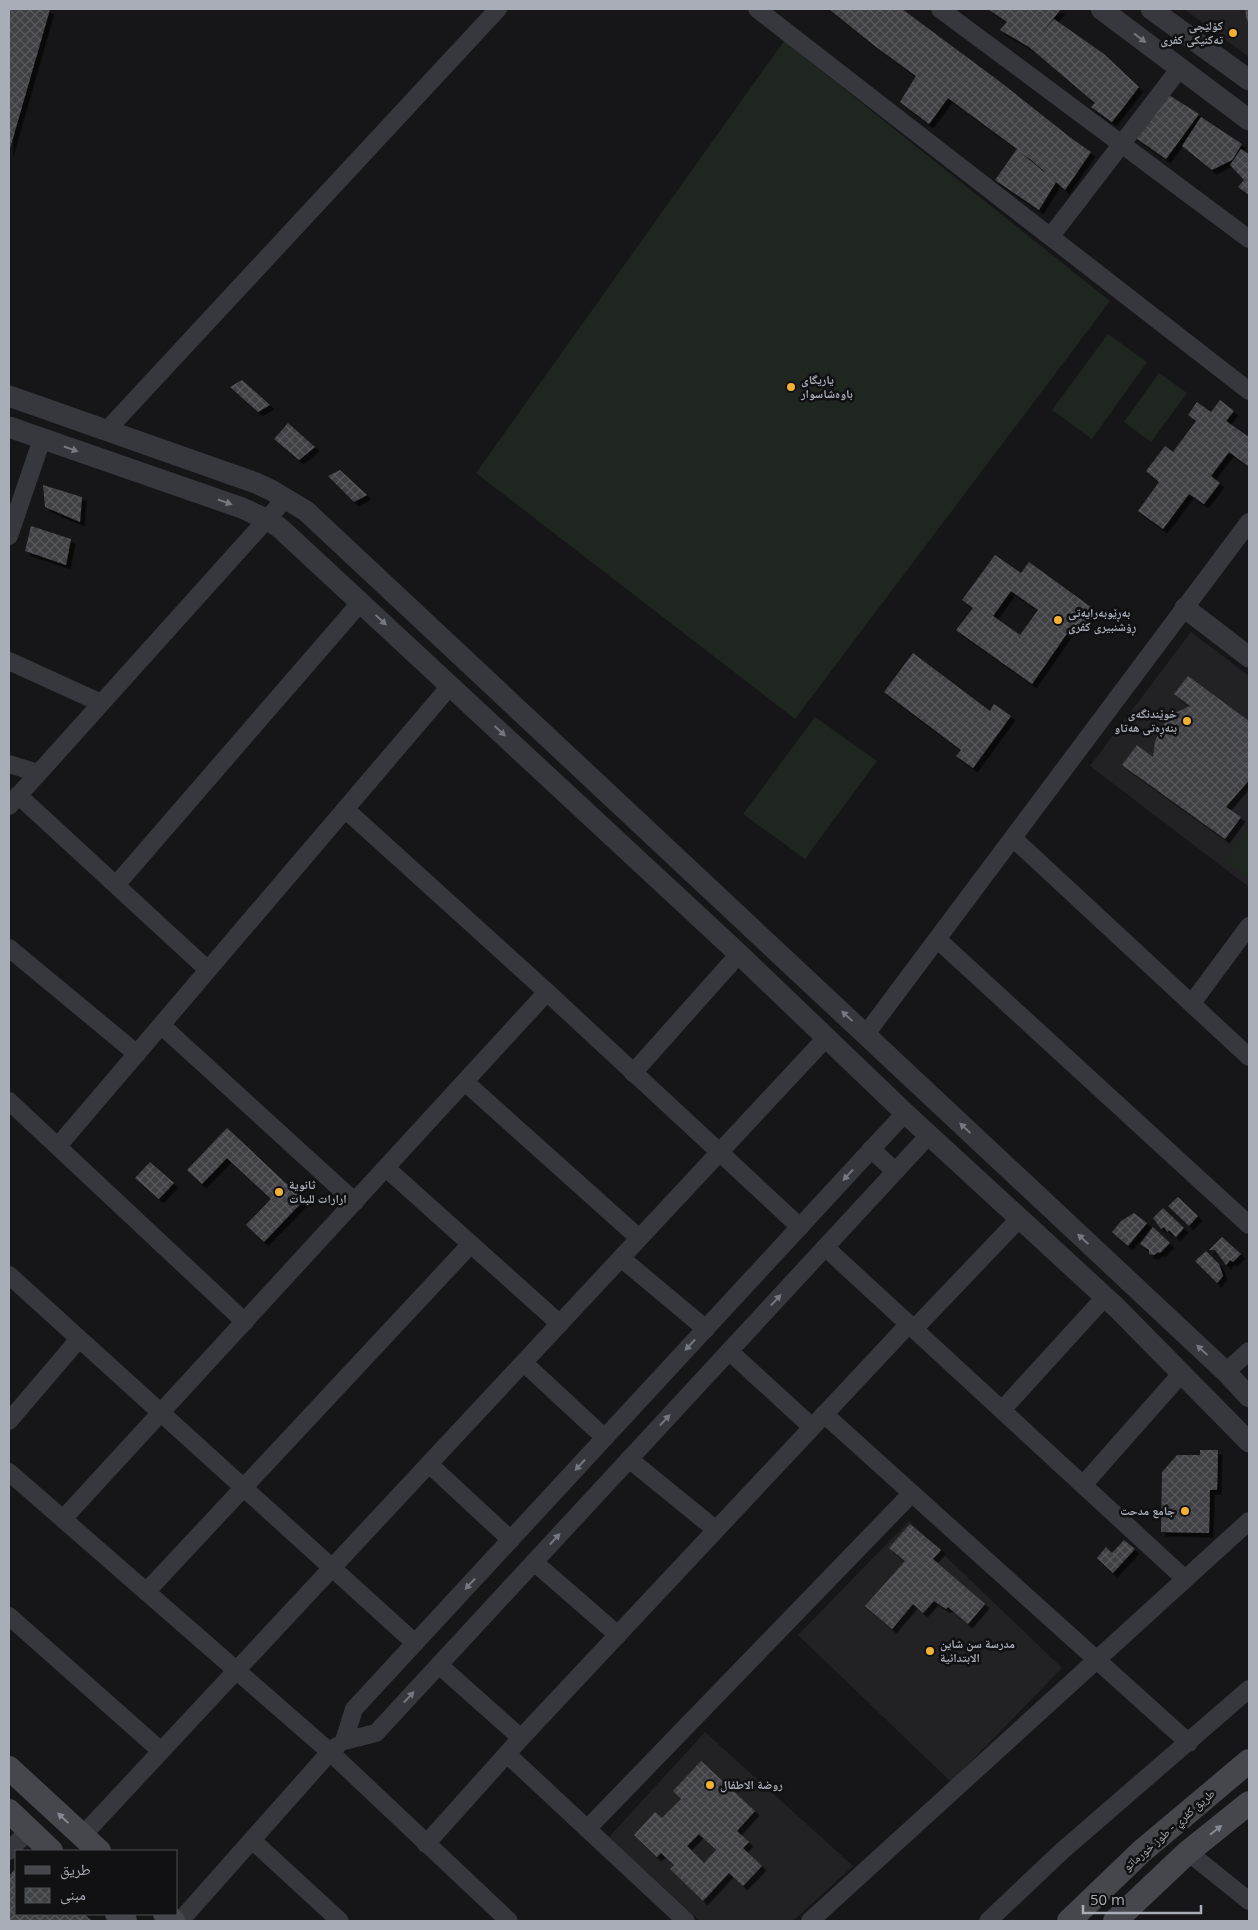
<svg xmlns="http://www.w3.org/2000/svg" width="1258" height="1930" font-family="'Open Sans','Noto Naskh Arabic',sans-serif">
  <style>
    .built { fill: #222225 }
    .garden { fill: #1e261f }
    .building { fill: url(#building-cross-hatch); fill-rule: evenodd; filter: url(#shadow) }
    .lines { fill: none; stroke-linecap: round; stroke-linejoin: round }
    .minor { stroke: #37383d; stroke-width: 18 }
    .tertiary { stroke: #37383d; stroke-width: 21 }
    .secondary { stroke: #45474d; stroke-width: 24 }
    .oneway { fill: #757881 }
    .oneway2 { fill: #858993 }
    .poi-dot { fill: #f2b134; stroke: #111113; stroke-width: 2 }
    .labels { text-anchor: middle; stroke-width: 5; stroke-linejoin: round; paint-order: stroke }
    .poi-label { font-size: 12px; font-weight: bold; fill: #a8adb8; stroke: #111113; text-anchor: start }
    .street-label { font-size: 12px; fill: #a8adb8; stroke: #111113 }
  </style>
  <defs>
    <pattern id="building-cross-hatch" width="8" height="8" patternUnits="userSpaceOnUse" patternTransform="scale(1.25)"><rect width="8" height="8" fill="#404145"/><path d="M0 0l8 8M0 8l8-8" fill="none" stroke="#595a5e"/></pattern>
    <filter id="shadow"><feDropShadow dx="4.5" dy="4.5" stdDeviation="0" flood-color="#0009"/></filter>
  </defs>
  <rect width="100%" height="100%" fill="#161618"/>
  <g class="built">
    <polygon points="1184,9 1249,9 1249,57"/>
    <polygon points="1191,632 1249,676 1249,887 1090,766"/>
    <polygon points="909,1521 1062,1668 951,1782 798,1635"/>
    <polygon points="705,1732 853,1866 793,1921 700,1921 609,1837"/>
  </g>
  <g class="garden">
    <polygon points="784,41 1110,301 795,719 476,473"/>
    <polygon points="1108,334 1147,362 1092,439 1052,410"/>
    <polygon points="1159,373 1187,393 1151,442 1124,422"/>
    <polygon points="815,717 877,761 805,859 743,814"/>
    <polygon points="1249,828 1249,879 1225,861"/>
  </g>
  <g class="building">
    <polygon points="9,9 50,9 9,152"/>
    <path d="M829 9H902L999 81 1071 138 1091 152 1065 190 1056 182 1039 210 995 180 1017 149 948 98 929 124 900 102 916 76 876 47ZM1021 153 1030 159 1045 172H1044Z"/>
    <polygon points="988,9 1061,9 1040,35 1054,19 1104,54 1139,87 1112,122 1091,107 1095,103 1029,47 1000,30 1007,22"/>
    <polygon points="1245,9 1249,9 1249,21 1247,21"/>
    <polygon points="1164,92 1199,114 1166,159 1136,138"/>
    <polygon points="1201,117 1242,144 1232,160 1212,170 1182,146"/>
    <polygon points="1241,149 1249,154 1249,195 1238,187 1244,180 1230,165"/>
    <polygon points="242,380 270,405 258,412 230,387"/>
    <polygon points="1220,400 1234,411 1226,421 1249,437 1249,464 1248,466 1229,452 1211,476 1220,483 1204,504 1189,494 1163,529 1138,511 1159,482 1146,471 1165,446 1173,452 1196,421 1188,415 1197,402 1211,412"/>
    <polygon points="288,423 315,447 299,460 274,439"/>
    <polygon points="340,470 367,495 354,502 328,476"/>
    <polygon points="43,485 82,497 80,522 45,507"/>
    <polygon points="31,526 71,539 66,565 25,551"/>
    <path d="M995 555 1021 573 1029 562 1095 610 1079 630 1073 625 1032 684 956 630 973 608 962 600ZM1011 591 1038 610 1020 635 993 616Z"/>
    <polygon points="913,653 990,711 994,704 1011,716 973,768 956,756 961,750 884,692"/>
    <polygon points="1188,676 1249,721 1249,780 1226,807 1241,817 1225,839 1122,765 1137,745 1153,757 1155,741 1163,725 1177,712 1190,706 1174,694"/>
    <polygon points="227,1128 304,1200 264,1242 246,1225 271,1199 227,1158 202,1184 187,1170"/>
    <polygon points="150,1162 174,1183 159,1199 135,1178"/>
    <polygon points="1178,1197 1198,1216 1189,1226 1168,1206"/>
    <polygon points="1163,1208 1184,1228 1176,1237 1169,1230 1167,1232 1164,1227 1161,1229 1153,1218"/>
    <polygon points="1134,1213 1147,1223 1128,1246 1112,1232 1121,1221"/>
    <polygon points="1153,1227 1170,1243 1160,1253 1158,1252 1154,1255 1149,1254 1149,1250 1140,1244"/>
    <polygon points="1222,1237 1241,1254 1233,1262 1230,1260 1226,1265 1215,1250 1209,1250"/>
    <polygon points="1206,1251 1219,1264 1223,1276 1217,1283 1195,1261"/>
    <polygon points="1200,1450 1218,1450 1217,1490 1210,1490 1209,1533 1161,1532 1162,1472 1177,1455 1200,1455"/>
    <polygon points="910,1524 941,1550 933,1559 985,1604 968,1624 948,1607 946,1609 934,1601 923,1613 913,1604 892,1629 865,1606 905,1561 889,1548"/>
    <polygon points="1124,1540 1135,1549 1113,1573 1097,1558 1106,1547 1112,1553"/>
    <path d="M701 1761 755 1811 737 1831 749 1842 743 1848 762 1866 743 1886 729 1873 703 1901 670 1869 674 1865 661 1853 657 1857 634 1835 655 1812 662 1818 681 1799 673 1791ZM699 1834 716 1850 704 1863 687 1846Z"/>
    <polygon points="16,1868 16,1914 84,1914 92,1921 9,1921 9,1876"/>
  </g>
  <g class="lines">
    <g class="minor">
      <polyline points="757,9 1249,391"/>
      <polyline points="940,9 1249,239"/>
      <polyline points="1051,236 1180,68"/>
      <polyline points="107,430 498,9"/>
      <polyline points="9,536 42,439"/>
      <polyline points="9,661 101,703"/>
      <polyline points="9,764 38,773"/>
      <polyline points="18,795 208,970"/>
      <polyline points="9,806 286,498"/>
      <polyline points="345,809 547,992 800,1227"/>
      <polyline points="1013,838 1249,1057"/>
      <polyline points="116,885 361,602"/>
      <polyline points="937,939 1249,1225"/>
      <polyline points="9,948 137,1054"/>
      <polyline points="1192,1003 1249,926"/>
      <polyline points="161,1025 355,1202"/>
      <polyline points="866,1034 1249,522"/>
      <polyline points="633,1073 739,954"/>
      <polyline points="465,1082 639,1238"/>
      <polyline points="9,1101 245,1322"/>
      <polyline points="905,1113 354,1709 344,1741 376,1733 929,1135"/>
      <polyline points="58,1146 451,685"/>
      <polyline points="871,1149 895,1171"/>
      <polyline points="386,1168 560,1324"/>
      <polyline points="825,1247 1185,1579"/>
      <polyline points="621,1258 706,1329"/>
      <polyline points="9,1275 415,1643"/>
      <polyline points="914,1329 1019,1219"/>
      <polyline points="729,1351 812,1427"/>
      <polyline points="524,1363 605,1438"/>
      <polyline points="1226,1372 1249,1351"/>
      <polyline points="1002,1410 1105,1297"/>
      <polyline points="824,1414 1189,1743"/>
      <polyline points="9,1421 79,1339"/>
      <polyline points="629,1459 715,1529"/>
      <polyline points="429,1464 511,1540"/>
      <polyline points="9,1472 330,1752 509,1921"/>
      <polyline points="1083,1485 1181,1374"/>
      <polyline points="63,1519 547,992"/>
      <polyline points="534,1562 618,1635"/>
      <polyline points="146,1592 471,1244"/>
      <polyline points="9,1616 161,1751"/>
      <polyline points="439,1665 521,1738"/>
      <polyline points="508,1755 686,1921"/>
      <polyline points="587,1829 912,1493"/>
      <polyline points="82,1836 826,1038"/>
      <polyline points="252,1840 340,1921"/>
      <polyline points="426,1844 521,1738 909,1324"/>
      <polyline points="9,1851 29,1830"/>
      <polyline points="1188,1852 1249,1901"/>
      <polyline points="180,1921 330,1752 337,1746"/>
      <polyline points="810,1921 1249,1521"/>
      <polyline points="988,1921 1062,1851 1249,1689"/>
    </g>
    <g class="tertiary">
      <polyline points="1101,9 1249,120"/>
      <polyline points="1151,9 1249,80"/>
      <polyline points="9,396 256,483 271,490 306,511 1226,1372 1249,1397"/>
      <polyline points="9,427 242,508 266,519 280,528 739,954 905,1113 1117,1308 1249,1442"/>
      <polyline points="1185,608 1249,657"/>
    </g>
    <g class="secondary">
      <polyline points="9,1768 99,1851"/>
      <polyline points="9,1811 51,1851"/>
      <polyline points="117,1914 125,1921"/>
      <polyline points="165,1914 173,1921"/>
      <polyline points="1069,1921 1142,1851 1249,1761"/>
      <polyline points="1115,1921 1188,1852 1249,1803"/>
    </g>
  </g>
  <defs><path id="oneway-solid" d="M-6-.8H1V-3.2L6.5 0L1 3.2V.8H-6Z" transform="scale(1.25)"/></defs>
  <g class="oneway">
    <use href="#oneway-solid" transform="translate(1140 38) rotate(37)"/>
    <use href="#oneway-solid" transform="translate(71 449) rotate(19)"/>
    <use href="#oneway-solid" transform="translate(225 502) rotate(19)"/>
    <use href="#oneway-solid" transform="translate(381 620) rotate(43)"/>
    <use href="#oneway-solid" transform="translate(500 731) rotate(43)"/>
    <use href="#oneway-solid" transform="translate(847 1016) rotate(-137)"/>
    <use href="#oneway-solid" transform="translate(965 1128) rotate(-137)"/>
    <use href="#oneway-solid" transform="translate(848 1175) rotate(133)"/>
    <use href="#oneway-solid" transform="translate(1083 1239) rotate(-137)"/>
    <use href="#oneway-solid" transform="translate(776 1300) rotate(-47)"/>
    <use href="#oneway-solid" transform="translate(690 1345) rotate(133)"/>
    <use href="#oneway-solid" transform="translate(1202 1350) rotate(-137)"/>
    <use href="#oneway-solid" transform="translate(665 1420) rotate(-47)"/>
    <use href="#oneway-solid" transform="translate(580 1465) rotate(133)"/>
    <use href="#oneway-solid" transform="translate(555 1539) rotate(-47)"/>
    <use href="#oneway-solid" transform="translate(470 1584) rotate(133)"/>
    <use href="#oneway-solid" transform="translate(409 1697) rotate(-47)"/>
  </g>
  <g class="oneway2">
    <use href="#oneway-solid" transform="translate(63 1818) rotate(-137)"/>
    <use href="#oneway-solid" transform="translate(1216 1830) rotate(-38)"/>
  </g>
  <g class="poi-dot">
    <circle cx="1233" cy="33" r="5"/>
    <circle cx="791" cy="387" r="5"/>
    <circle cx="1058" cy="620" r="5"/>
    <circle cx="1187" cy="721" r="5"/>
    <circle cx="279" cy="1192" r="5"/>
    <circle cx="1185" cy="1511" r="5"/>
    <circle cx="930" cy="1651" r="5"/>
    <circle cx="710" cy="1785" r="5"/>
  </g>
  <g class="labels">
    <g class="poi-label">
      <text x="1223" y="30" text-anchor="end">کۆلێجی<tspan x="1223" dy="14">تەکنیکی کفری</tspan></text>
      <text x="801" y="384">یاریگای<tspan x="801" dy="14">باوەشاسوار</tspan></text>
      <text x="1068" y="617">بەڕێوبەرایەتی<tspan x="1068" dy="14">ڕۆشنبیری کفری</tspan></text>
      <text x="1177" y="718" text-anchor="end">خوێندنگەی<tspan x="1177" dy="14">بنەڕەتی هەتاو</tspan></text>
      <text x="289" y="1189">ثانوية<tspan x="289" dy="14">ارارات للبنات</tspan></text>
      <text x="1175" y="1515" text-anchor="end">جامع مدحت</text>
      <text x="940" y="1648">مدرسة سن شاين<tspan x="940" dy="14">الابتدائية</tspan></text>
      <text x="720" y="1789">روضة الاطفال</text>
    </g>
    <g class="street-label">
      <text transform="translate(1169 1830) rotate(-41)" y="4">طريق كفري - طوز خورماتو</text>
    </g>
  </g>
  <rect width="1258" height="1930" fill="none" stroke="#a8adb8" stroke-width="20"/>
  <rect x="15" y="1850" width="162" height="65" fill="#111113" stroke="#4d4f55"/>
  <rect x="25" y="1866" width="25" height="8" fill="#45474d" stroke="#4d4f55"/>
  <text x="60" y="1875" font-size="15" fill="#a8adb8">طريق</text>
  <rect x="25" y="1888" width="25" height="15" fill="url(#building-cross-hatch)" stroke="#4d4f55"/>
  <text x="60" y="1900" font-size="15" fill="#a8adb8">مبنى</text>
  <path d="M1083 1905v8h118v-8" fill="none" stroke="#a8adb8" stroke-width="2.5"/>
  <text x="1090" y="1905" font-size="15" fill="#a8adb8" stroke="#111113" stroke-width="4" paint-order="stroke">50 m</text>
</svg>
